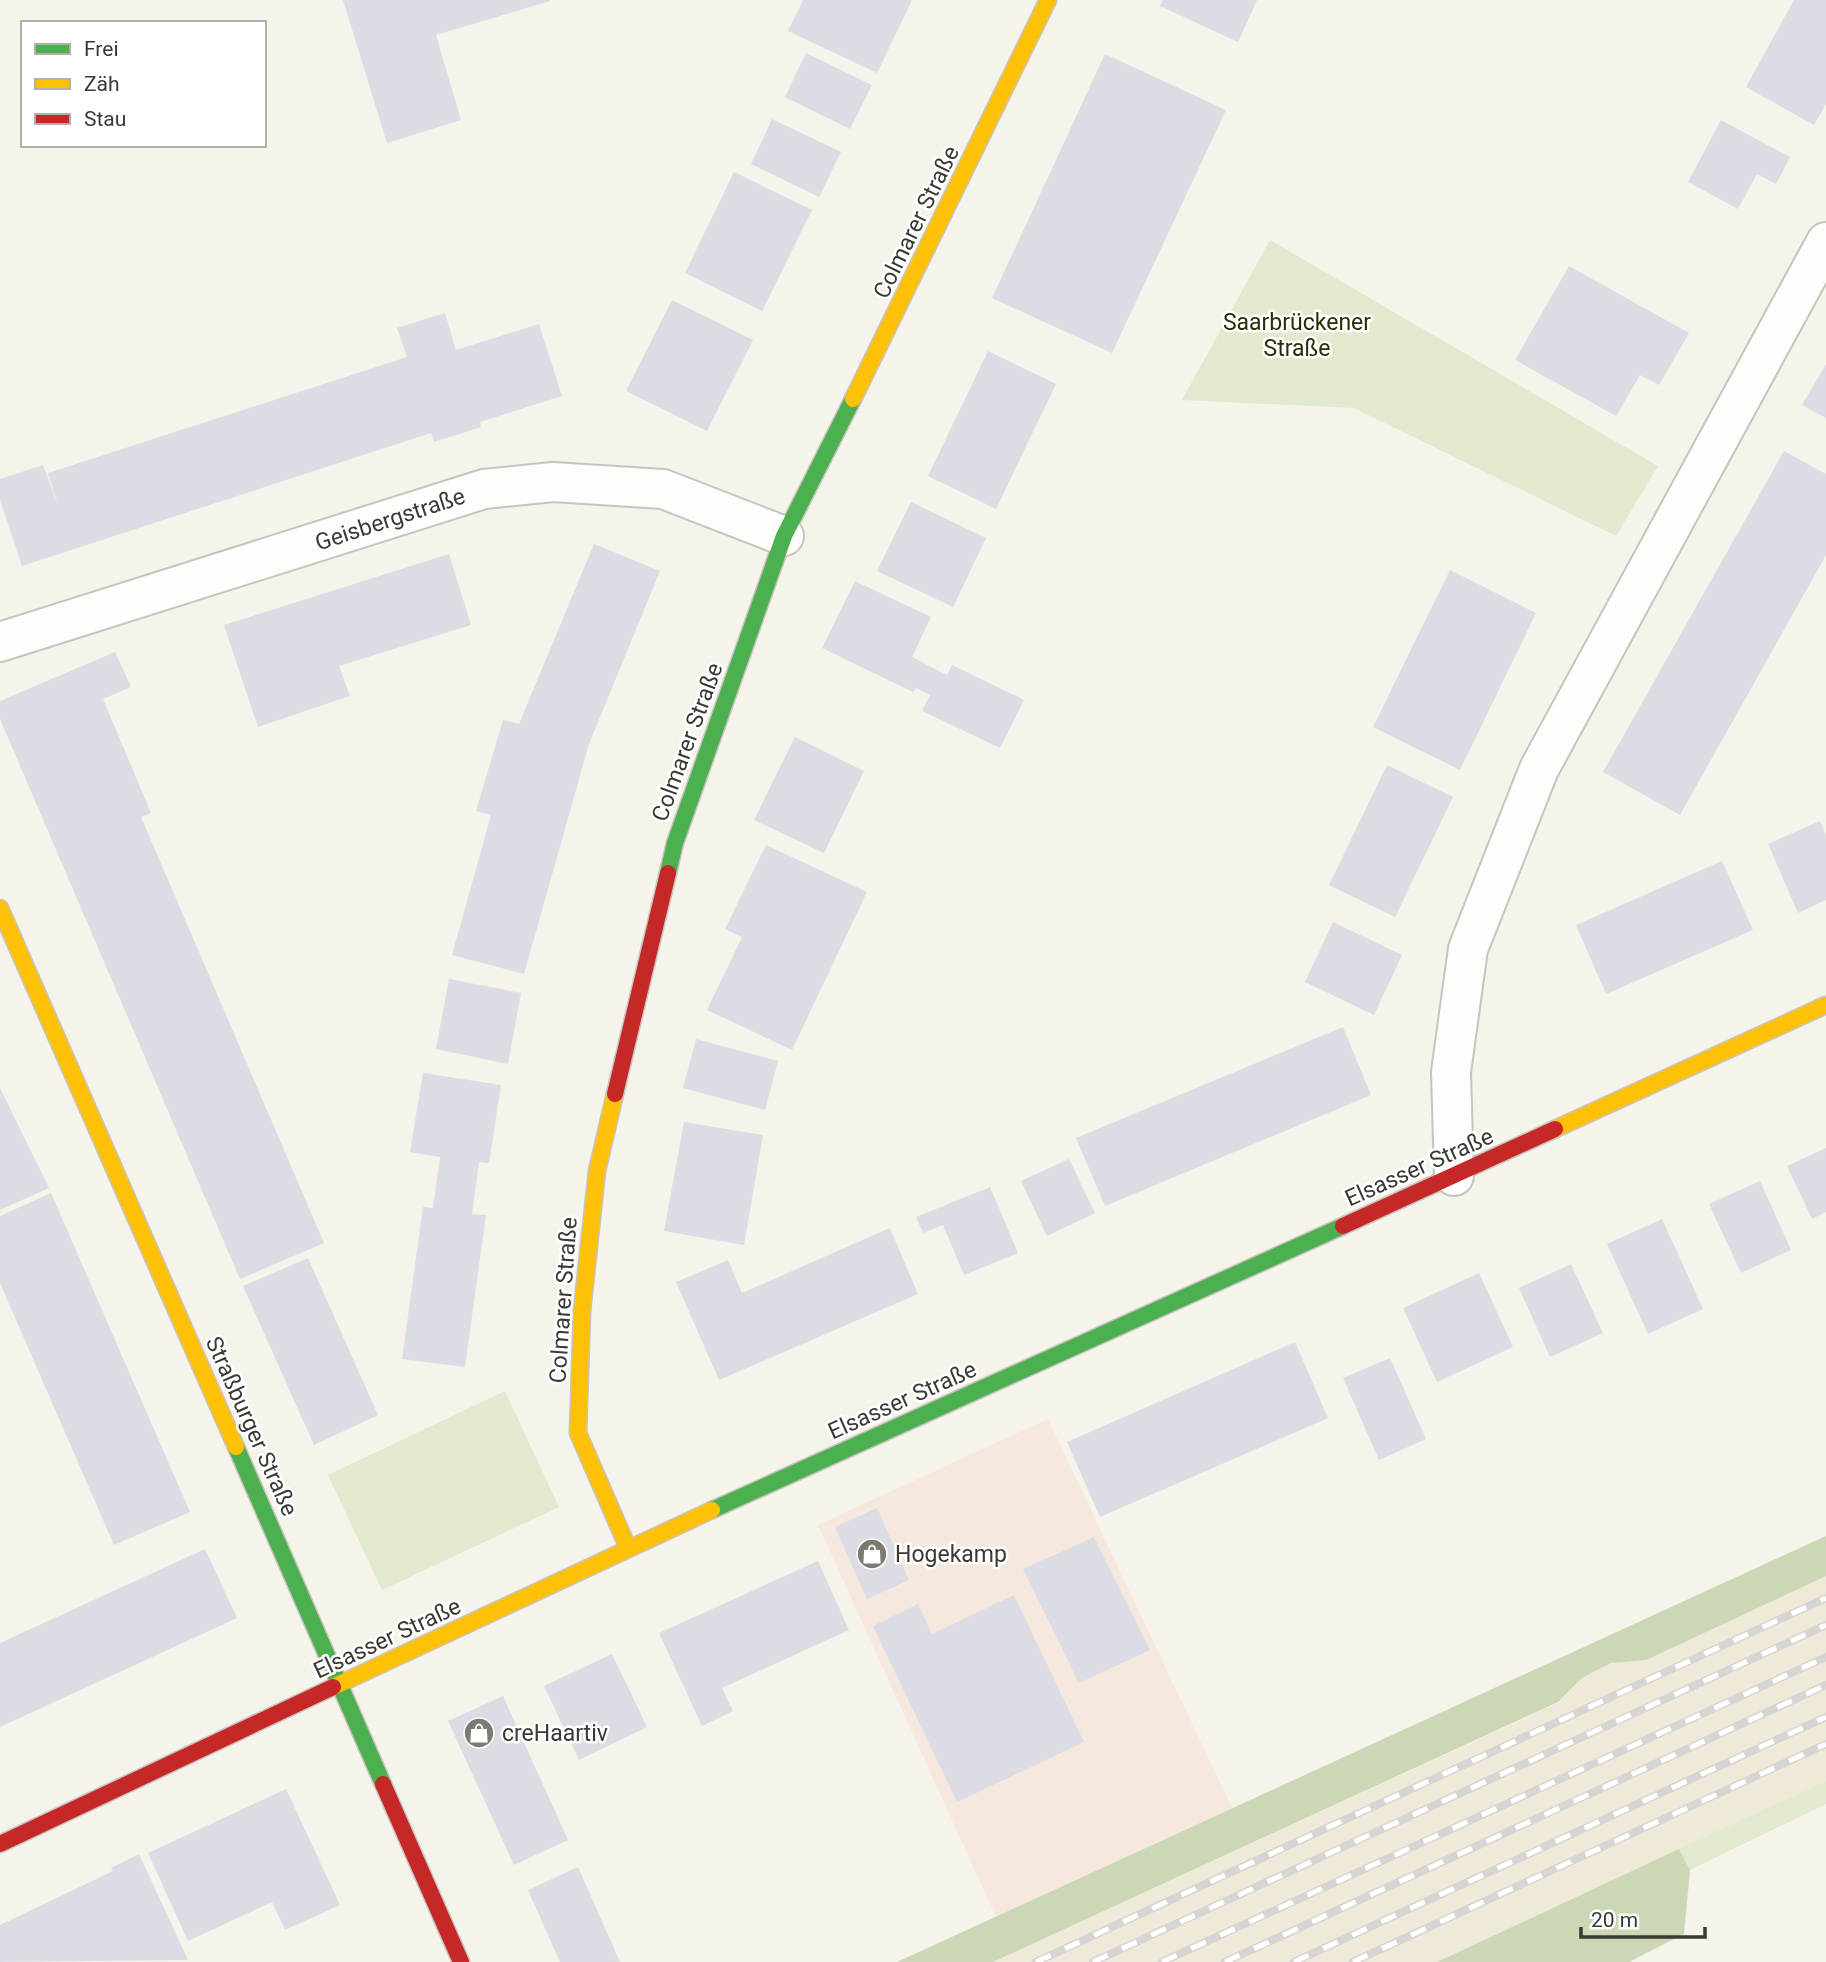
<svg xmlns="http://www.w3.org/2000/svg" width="1826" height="1962" font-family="Roboto,sans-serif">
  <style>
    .commercial { fill: #f6e7df }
    .built { fill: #eee9d9 }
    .green { fill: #e1e9cf }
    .forest { fill: #ccd8b5 }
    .building { fill: #dcdce4 }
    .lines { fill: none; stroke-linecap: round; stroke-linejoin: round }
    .street-casing { stroke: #c6c4be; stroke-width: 42 }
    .fast-casing { stroke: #c6c4be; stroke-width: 19 }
    .slow-casing { stroke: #c6c4be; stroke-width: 19 }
    .jam-casing { stroke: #c6c4be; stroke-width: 19 }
    .street { stroke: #fefdfc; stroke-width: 38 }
    .fast { stroke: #4caf50; stroke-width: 16 }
    .slow { stroke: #ffc107; stroke-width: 16 }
    .jam { stroke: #c62828; stroke-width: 16 }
    .rail-casing { stroke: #d7d5d3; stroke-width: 8 }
    .rail { stroke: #fff; stroke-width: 5; stroke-dasharray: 16; stroke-linecap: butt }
    .labels { text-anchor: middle; stroke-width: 5; stroke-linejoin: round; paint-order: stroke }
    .street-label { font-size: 23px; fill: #3b3933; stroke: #fff }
    .park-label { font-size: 23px; fill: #243106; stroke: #fff }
    .poi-label { font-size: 23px; fill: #3b3933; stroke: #fff; text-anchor: start }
  </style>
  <rect width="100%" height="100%" fill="#f6f3eb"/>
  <polygon class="commercial" points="1048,1419 1232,1808 996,1917 818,1525"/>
  <polygon class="built" points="1826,1576 1826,1781 1437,1962 993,1962 1558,1703 1582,1678 1611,1663 1646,1659"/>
  <g class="green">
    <polygon points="1270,240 1658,466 1616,536 1354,408 1182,400"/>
    <polygon points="505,1391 559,1507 382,1590 328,1475"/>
    <polygon points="1826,1781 1826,1804 1690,1870 1679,1849"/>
  </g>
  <g class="forest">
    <polygon points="1826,1536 1826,1576 1646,1660 1611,1663 1582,1678 1558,1702 993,1962 897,1962"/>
    <polygon points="1679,1849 1690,1870 1684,1934 1629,1962 1437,1962"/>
  </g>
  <g class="building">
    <polygon points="343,0 550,0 550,1 436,35 461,120 387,143"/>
    <polygon points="803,0 912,0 877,73 788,31"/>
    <polygon points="1163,0 1257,0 1238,42 1160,6"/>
    <polygon points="1794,0 1826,0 1826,104 1814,125 1746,87"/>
    <polygon points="806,53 872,85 850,129 785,97"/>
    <polygon points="1105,54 1226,110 1112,353 992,298"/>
    <polygon points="772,119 841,152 819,197 751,164"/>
    <polygon points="1721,120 1790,157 1776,184 1757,174 1738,209 1688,182"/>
    <polygon points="734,172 812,210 762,311 685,273"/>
    <polygon points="1569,266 1689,333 1659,385 1640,375 1616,416 1515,360"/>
    <polygon points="672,300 753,340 707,431 626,391"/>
    <polygon points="445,313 456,350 539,324 562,396 480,422 481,427 434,442 431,433 22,566 0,500 0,479 43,465 58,505 48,473 407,357 397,328"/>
    <polygon points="988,351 1056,384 996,509 928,476"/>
    <polygon points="1826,364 1826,418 1802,405"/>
    <polygon points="1784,451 1826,474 1826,555 1680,815 1603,772"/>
    <polygon points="911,502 986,538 953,607 877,571"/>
    <polygon points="594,544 660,571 589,744 524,974 452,955 491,815 476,811 503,720 519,724"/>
    <polygon points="449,554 471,625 339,666 350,696 258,727 224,625"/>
    <polygon points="1450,570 1536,613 1460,770 1373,727"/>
    <polygon points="855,581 931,617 912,657 947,675 952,665 1024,700 1000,748 922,711 930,695 916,688 913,692 822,648"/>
    <polygon points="115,652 131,687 103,699 151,813 141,817 324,1243 240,1279 0,719 0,701"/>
    <polygon points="795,737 864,771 824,853 754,820"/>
    <polygon points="1387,765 1453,797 1395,917 1329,885"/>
    <polygon points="1820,821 1826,835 1826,900 1798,913 1768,844"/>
    <polygon points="766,845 867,892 792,1050 707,1010 742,937 725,929"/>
    <polygon points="1722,861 1753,930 1606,994 1576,925"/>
    <polygon points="1333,922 1402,955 1374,1015 1305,982"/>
    <polygon points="449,979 521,993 508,1064 436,1049"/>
    <polygon points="1343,1027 1371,1095 1105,1206 1076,1138"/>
    <polygon points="696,1039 778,1061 765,1110 683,1088"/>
    <polygon points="423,1073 501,1085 489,1163 479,1162 472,1214 486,1215 465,1367 402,1359 423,1207 433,1208 440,1157 410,1152"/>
    <polygon points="0,1088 49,1188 0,1210"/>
    <polygon points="684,1122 763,1135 744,1245 664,1231"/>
    <polygon points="1826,1148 1826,1212 1812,1219 1787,1166"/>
    <polygon points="1069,1159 1095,1213 1047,1236 1021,1181"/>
    <polygon points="1760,1181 1791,1250 1741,1273 1709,1204"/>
    <polygon points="990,1187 1018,1253 964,1275 943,1225 923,1233 916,1217"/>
    <polygon points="51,1193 190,1512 114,1545 0,1283 0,1216"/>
    <polygon points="1662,1219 1703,1309 1648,1334 1607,1244"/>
    <polygon points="890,1228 918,1294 719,1380 676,1282 728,1260 742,1293"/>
    <polygon points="308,1258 378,1415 314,1445 243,1286"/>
    <polygon points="1571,1264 1603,1333 1550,1357 1519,1288"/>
    <polygon points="1479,1273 1513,1347 1437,1382 1403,1308"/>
    <polygon points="1295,1342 1328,1418 1100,1517 1067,1442"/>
    <polygon points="1390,1358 1426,1439 1379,1460 1343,1378"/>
    <polygon points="877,1508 909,1580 867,1599 835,1527"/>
    <polygon points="1094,1537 1150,1650 1079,1683 1023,1569"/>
    <polygon points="205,1549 237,1618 0,1727 0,1643"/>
    <polygon points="818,1561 849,1630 722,1688 733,1711 702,1726 659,1633"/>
    <polygon points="1014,1595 1084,1742 957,1802 873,1626 918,1604 932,1634"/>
    <polygon points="612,1654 647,1727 579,1760 544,1686"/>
    <polygon points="503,1696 568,1840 514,1865 448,1721"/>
    <polygon points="286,1789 340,1905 285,1930 272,1902 188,1941 148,1853"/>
    <polygon points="139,1854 188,1960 0,1962 0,1925 113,1871 111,1868"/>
    <polygon points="578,1867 620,1962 560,1962 528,1890"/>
  </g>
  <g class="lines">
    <g class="street-casing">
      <g id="street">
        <polyline points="0,642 484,489 553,482 663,489 784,536"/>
        <polyline points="1454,1176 1451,1072 1468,949 1539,769 1826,242"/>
      </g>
    </g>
    <g class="fast-casing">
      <g id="fast">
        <polyline points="668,873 675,843 784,536 853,399"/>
        <polyline points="236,1447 383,1784"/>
        <polyline points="712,1510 1343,1226"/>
      </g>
    </g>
    <g class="slow-casing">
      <g id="slow">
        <polyline points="853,399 1048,0"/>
        <polyline points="0,908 236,1447"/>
        <polyline points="615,1094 597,1171 582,1311 578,1433 628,1548"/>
        <polyline points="1555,1129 1826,1005"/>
        <polyline points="333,1687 712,1510"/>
      </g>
    </g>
    <g class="jam-casing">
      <g id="jam">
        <polyline points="615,1094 668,873"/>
        <polyline points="1343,1226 1555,1129"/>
        <polyline points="383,1784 461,1962"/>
        <polyline points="0,1844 333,1687"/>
      </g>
    </g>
    <use href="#street" class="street"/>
    <use href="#fast" class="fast"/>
    <use href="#slow" class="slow"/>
    <use href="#jam" class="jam"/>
    <g class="rail-casing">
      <g id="rail">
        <polyline points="1036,1962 1826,1598"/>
        <polyline points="1093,1962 1826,1625"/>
        <polyline points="1162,1962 1826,1657"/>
        <polyline points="1225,1962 1826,1685"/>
        <polyline points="1294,1962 1826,1717"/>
        <polyline points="1353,1962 1826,1744"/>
      </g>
    </g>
    <use href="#rail" class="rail"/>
  </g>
  <defs>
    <g id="shop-disc" transform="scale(1.575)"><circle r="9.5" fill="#7c7a73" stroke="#fff"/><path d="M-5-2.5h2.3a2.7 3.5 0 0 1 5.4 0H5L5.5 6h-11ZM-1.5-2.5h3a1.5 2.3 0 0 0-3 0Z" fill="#fff"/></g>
  </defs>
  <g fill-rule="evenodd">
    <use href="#shop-disc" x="872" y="1554"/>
    <use href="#shop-disc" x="479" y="1733"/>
  </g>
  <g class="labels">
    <g class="street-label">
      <text transform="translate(916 222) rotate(-64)" y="8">Colmarer Straße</text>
      <text transform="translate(390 519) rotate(-18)" y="8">Geisbergstraße</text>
      <text transform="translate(687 742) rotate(-70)" y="8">Colmarer Straße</text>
      <text transform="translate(1419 1167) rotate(-24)" y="8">Elsasser Straße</text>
      <text transform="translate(563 1300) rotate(-86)" y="8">Colmarer Straße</text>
      <text transform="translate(902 1400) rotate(-24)" y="8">Elsasser Straße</text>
      <text transform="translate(252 1426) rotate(66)" y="8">Straßburger Straße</text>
      <text transform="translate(387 1638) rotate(-25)" y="8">Elsasser Straße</text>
    </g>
    <g class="park-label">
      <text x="1297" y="330">Saarbrückener<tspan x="1297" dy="26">Straße</tspan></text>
    </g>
    <g class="poi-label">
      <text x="895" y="1562">Hogekamp</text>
      <text x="502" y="1741">creHaartiv</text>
    </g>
  </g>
  <rect x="21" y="21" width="245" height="126" fill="#ffffff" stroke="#b1b0ad" stroke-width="2"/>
  <rect x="35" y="44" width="35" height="10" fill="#4caf50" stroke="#b1b0ad" stroke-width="2"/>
  <text x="84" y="56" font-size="21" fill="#3b3933">Frei</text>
  <rect x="35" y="79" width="35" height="10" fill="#ffc107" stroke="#b1b0ad" stroke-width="2"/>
  <text x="84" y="91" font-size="21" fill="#3b3933">Zäh</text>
  <rect x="35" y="114" width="35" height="10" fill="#c62828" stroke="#b1b0ad" stroke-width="2"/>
  <text x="84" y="126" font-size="21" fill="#3b3933">Stau</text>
  <path d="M1581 1927v10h124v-10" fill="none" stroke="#3b3933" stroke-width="3.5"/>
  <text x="1591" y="1927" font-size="21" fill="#3b3933" stroke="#ffffff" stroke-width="5" paint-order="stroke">20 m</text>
</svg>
